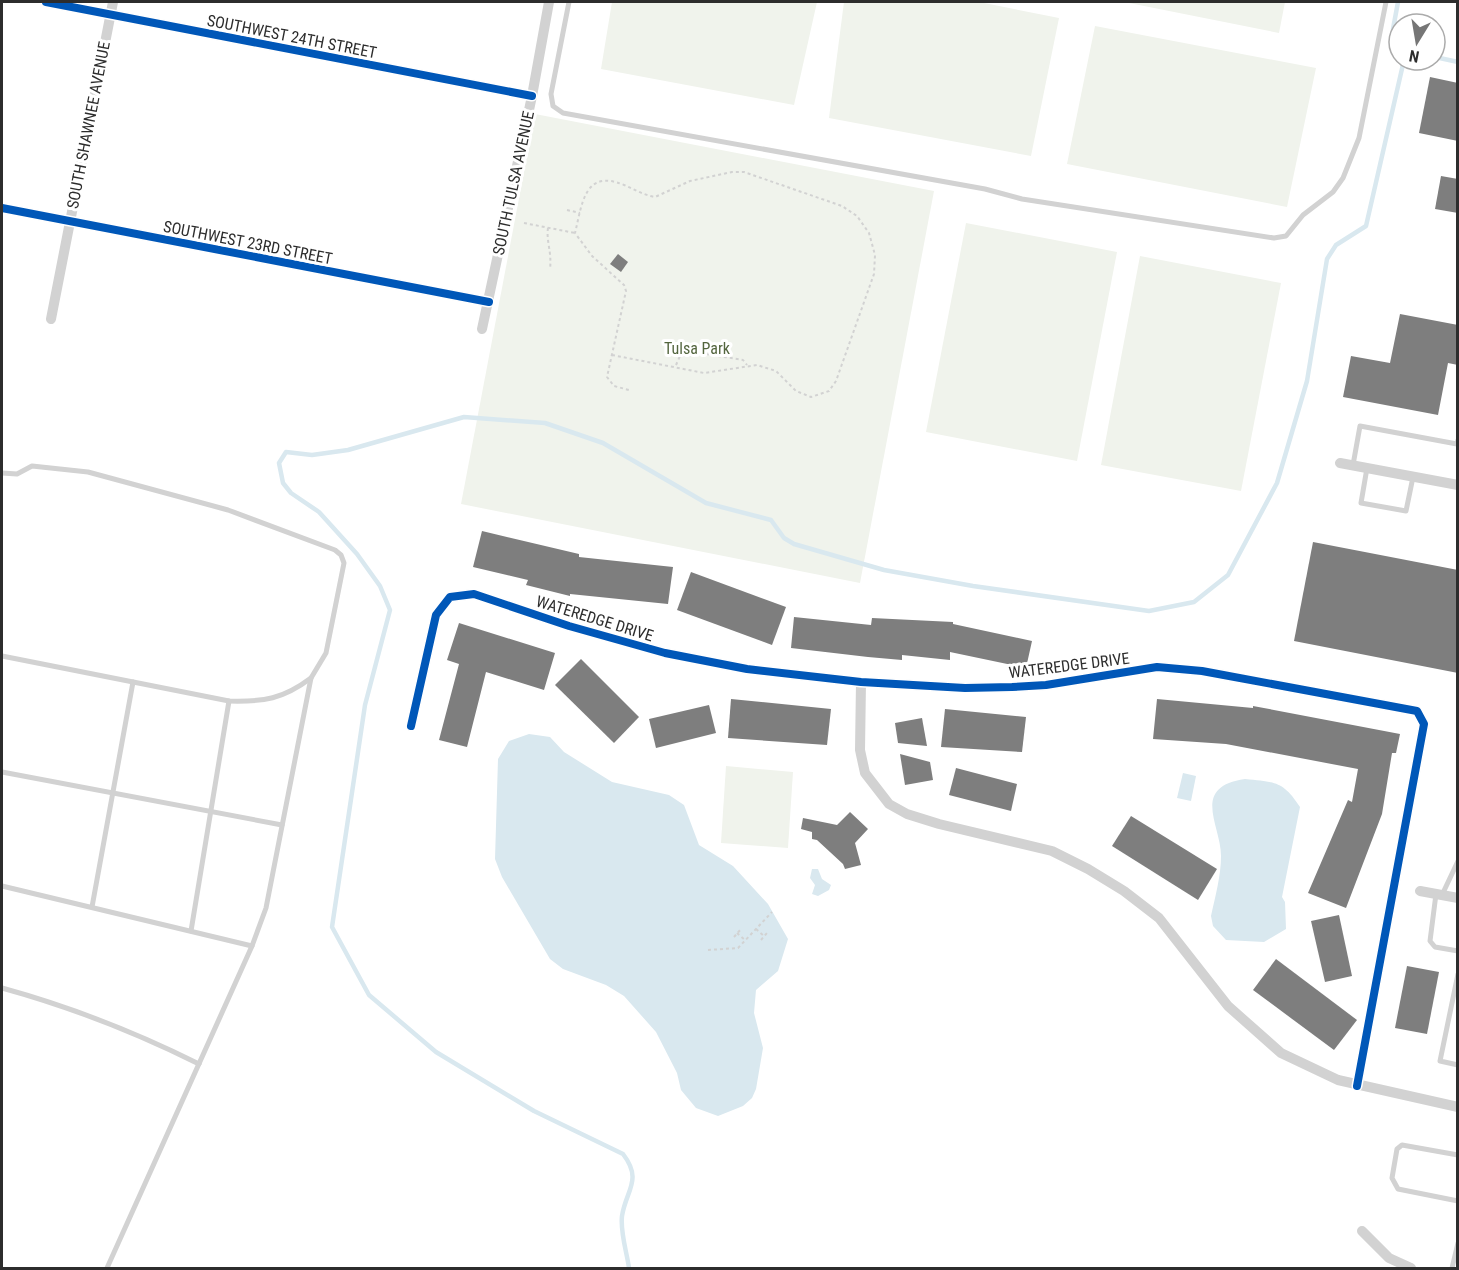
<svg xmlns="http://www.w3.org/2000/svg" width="1459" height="1270" font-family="'Roboto Condensed',sans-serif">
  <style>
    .green { fill: #f0f3ec }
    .water { fill: #d9e8ef }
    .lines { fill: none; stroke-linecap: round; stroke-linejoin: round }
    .stream { stroke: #d9e8ef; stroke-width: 4.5 }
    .building { fill: #7e7e7e }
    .path { stroke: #d2d2d2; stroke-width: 2; stroke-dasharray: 3 3; stroke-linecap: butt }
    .lane { stroke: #d2d2d2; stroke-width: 5 }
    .street { stroke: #d2d2d2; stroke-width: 10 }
    .cycleway-casing { stroke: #fff; stroke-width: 11 }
    .cycleway { stroke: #0057b8; stroke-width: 8 }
    .labels { text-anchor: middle; stroke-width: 6; stroke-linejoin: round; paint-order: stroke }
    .street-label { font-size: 16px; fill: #2d2d2d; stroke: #fff }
    .park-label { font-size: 16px; fill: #53653e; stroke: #fff }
  </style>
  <rect width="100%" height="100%" fill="#fff"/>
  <g class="green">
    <polygon points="612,2 817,2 794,105 601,69"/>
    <polygon points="844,2 979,2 1059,18 1031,156 829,118"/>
    <polygon points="1124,2 1285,2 1279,33"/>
    <polygon points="1095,26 1316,68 1287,207 1067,164"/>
    <polygon points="535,114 934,191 860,583 461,504"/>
    <polygon points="966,223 1117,252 1077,461 926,432"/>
    <polygon points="1140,256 1281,283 1241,491 1101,465"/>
    <polygon points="726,766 793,772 788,848 721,843"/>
  </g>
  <g class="water">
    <polygon points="529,734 550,737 564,752 612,782 669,795 684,805 699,845 733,866 768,904 788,939 778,971 756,990 754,1013 763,1048 756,1089 752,1098 743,1106 718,1116 696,1108 681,1090 677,1073 656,1032 624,996 606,985 563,969 550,959 502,877 495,859 498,759 509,741"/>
    <polygon points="1183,773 1196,776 1191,801 1177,798"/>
    <path d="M1245 779C1275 782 1283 781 1300 807L1282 897 1285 902 1286 929 1264 942 1226 940 1213 926 1211 916C1215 897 1221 876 1221 856 1221 825 1190 787 1245 779Z"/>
    <polygon points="812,869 818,869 822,879 831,885 829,890 818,896 812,894 815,885 810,878"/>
  </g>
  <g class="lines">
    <g class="stream">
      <polyline points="1398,2 1393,29 1399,39"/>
      <polyline points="1435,57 1458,62"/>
      <path d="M629 1268C627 1253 620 1232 622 1216 626 1190 643 1180 623 1154L534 1111 436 1052 369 995 332 927 365 705 390 610 380 586 357 554 319 512 291 493 283 483 279 463 286 452 312 455 348 450 464 417 545 423 603 443 706 503 771 520 784 538 794 544 884 570 973 586 1149 611 1194 602 1228 575 1277 483 1307 381 1327 259 1336 245 1366 226 1404 60"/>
    </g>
  </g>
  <g class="building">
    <polygon points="1430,77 1458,83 1458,141 1419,133"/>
    <polygon points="1441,176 1458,179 1458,213 1435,209"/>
    <polygon points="618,254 628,262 621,272 610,264"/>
    <polygon points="1400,314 1458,325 1458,365 1448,363 1438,415 1343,397 1351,356 1390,363"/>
    <polygon points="482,531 579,554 579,557 673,567 668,604 570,594 570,596 526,585 528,580 473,567"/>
    <polygon points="1313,542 1458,570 1458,673 1294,641"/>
    <polygon points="691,572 786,607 772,645 677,610"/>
    <polygon points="794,617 871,625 872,618 953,622 953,624 1032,641 1026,668 950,652 950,660 902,655 902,660 868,657 791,648"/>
    <polygon points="459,623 555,653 544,690 486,672 467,747 439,740 459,664 447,660"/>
    <polygon points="581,659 639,717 614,743 555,685"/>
    <polygon points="731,699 831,709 827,745 728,738"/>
    <polygon points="1157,699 1253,708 1253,706 1400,734 1396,753 1392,753 1382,814 1346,908 1308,893 1348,800 1352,802 1358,769 1226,744 1153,739"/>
    <polygon points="709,705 716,733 656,748 649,719"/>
    <polygon points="945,709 1026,717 1022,752 941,747"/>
    <polygon points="922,718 927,746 898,743 895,723"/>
    <polygon points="900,754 930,762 933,780 905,785"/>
    <polygon points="956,768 1017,784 1011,811 949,795"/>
    <polygon points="850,812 868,829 855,843 861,865 845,869 843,864 817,840 812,839 812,832 801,829 803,818 837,825"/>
    <polygon points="1131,816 1217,869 1198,900 1112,846"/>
    <polygon points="1339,915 1352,976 1325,982 1311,921"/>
    <polygon points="1276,959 1357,1020 1334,1050 1253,990"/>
    <polygon points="1407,966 1439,972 1427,1034 1395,1028"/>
  </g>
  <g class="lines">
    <g class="path">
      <polyline points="567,210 580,213"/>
      <polyline points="524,223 575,233"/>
      <path d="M548 228C546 241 552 252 550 269"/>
      <path d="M612 355 704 373 757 365 776 371 796 391 811 397 829 391 836 381 874 274 875 255 869 233 857 216 842 206 744 172H732L690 181 655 197C643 195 634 189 624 185 584 168 582 205 575 233L592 256 624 285 626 291 607 377 614 386 629 390"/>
      <polyline points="676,365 680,356 706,354 743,360 747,365"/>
      <polyline points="756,929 764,936"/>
      <polyline points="737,933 745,940"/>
      <polyline points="734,937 741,929"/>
      <polyline points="761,940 767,933"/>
      <polyline points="708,950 738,948 772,912"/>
    </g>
    <g class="lane">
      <polyline points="569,2 551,94 553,106 563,113 985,189 1022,199 1274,238 1286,236 1303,215 1333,192 1343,178 1359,138 1386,2"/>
      <polyline points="1353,465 1360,426 1457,444 1458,440"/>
      <polyline points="1367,468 1361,503 1406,511 1413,477"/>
      <polyline points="2,473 17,474 32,466 88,472 228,510 335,550 341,555 344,563 326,653 311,678 266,908 252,946 107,1268"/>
      <path d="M2 656 229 701C264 702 283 699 311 678"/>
      <polyline points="2,772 282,825"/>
      <polyline points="2,886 252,946"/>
      <polyline points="1436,894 1430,941 1435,947 1458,951"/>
      <polyline points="1442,895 1458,861"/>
      <polyline points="92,907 133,682"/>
      <polyline points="191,931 229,701"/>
      <polyline points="1458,974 1440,1061 1458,1065"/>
      <path d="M2 988C71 1007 135 1032 199 1064"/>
      <polyline points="1458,1155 1402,1145 1397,1149 1392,1178 1398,1189 1458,1201"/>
      <polyline points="1452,1268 1458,1243"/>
    </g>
    <g class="street">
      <polyline points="46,2 532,96"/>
      <polyline points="2,208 489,302"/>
      <polyline points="51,319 113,2"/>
      <polyline points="482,329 532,96 549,2"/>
      <polyline points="1340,463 1458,485"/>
      <polyline points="861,682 860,750 865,773 889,804 907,814 939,824 1052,851 1088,869 1124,891 1159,918 1228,1006 1281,1053 1338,1080 1458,1107"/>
      <polyline points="411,726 436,615 450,597 474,594 569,626 665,653 747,669 861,682 965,688 1012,687 1046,685 1157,667 1202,671 1417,711 1424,724 1357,1086"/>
      <polyline points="1420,891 1458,898"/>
      <polyline points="1362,1231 1389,1258 1411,1268"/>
    </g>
    <g class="cycleway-casing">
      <g id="cycleway">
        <polyline points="46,2 532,96"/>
        <polyline points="2,208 489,302"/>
        <polyline points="411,726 436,615 450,597 474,594 569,626 665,653 747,669 861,682 965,688 1012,687 1046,685 1157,667 1202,671 1417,711 1424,724 1357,1086"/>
      </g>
    </g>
    <use href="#cycleway" class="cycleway"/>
  </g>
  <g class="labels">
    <g class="street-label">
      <text transform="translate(292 36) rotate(11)" y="6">SOUTHWEST 24TH STREET</text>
      <text transform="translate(88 125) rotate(-79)" y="6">SOUTH SHAWNEE AVENUE</text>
      <text transform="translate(513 183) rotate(-78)" y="6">SOUTH TULSA AVENUE</text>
      <text transform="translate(248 242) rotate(11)" y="6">SOUTHWEST 23RD STREET</text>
      <text transform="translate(595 618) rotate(17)" y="6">WATEREDGE DRIVE</text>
      <text transform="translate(1069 665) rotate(-7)" y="6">WATEREDGE DRIVE</text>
    </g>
    <g class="park-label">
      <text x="697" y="354">Tulsa Park</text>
    </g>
  </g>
  <rect width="1459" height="1270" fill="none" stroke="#2d2d2d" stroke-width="6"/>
  <g transform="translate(1417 42) rotate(191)"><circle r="28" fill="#ffffff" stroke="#ababab" stroke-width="1.5"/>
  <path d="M0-4.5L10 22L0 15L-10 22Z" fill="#767676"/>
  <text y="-9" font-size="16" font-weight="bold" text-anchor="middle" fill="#2d2d2d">N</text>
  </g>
</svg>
